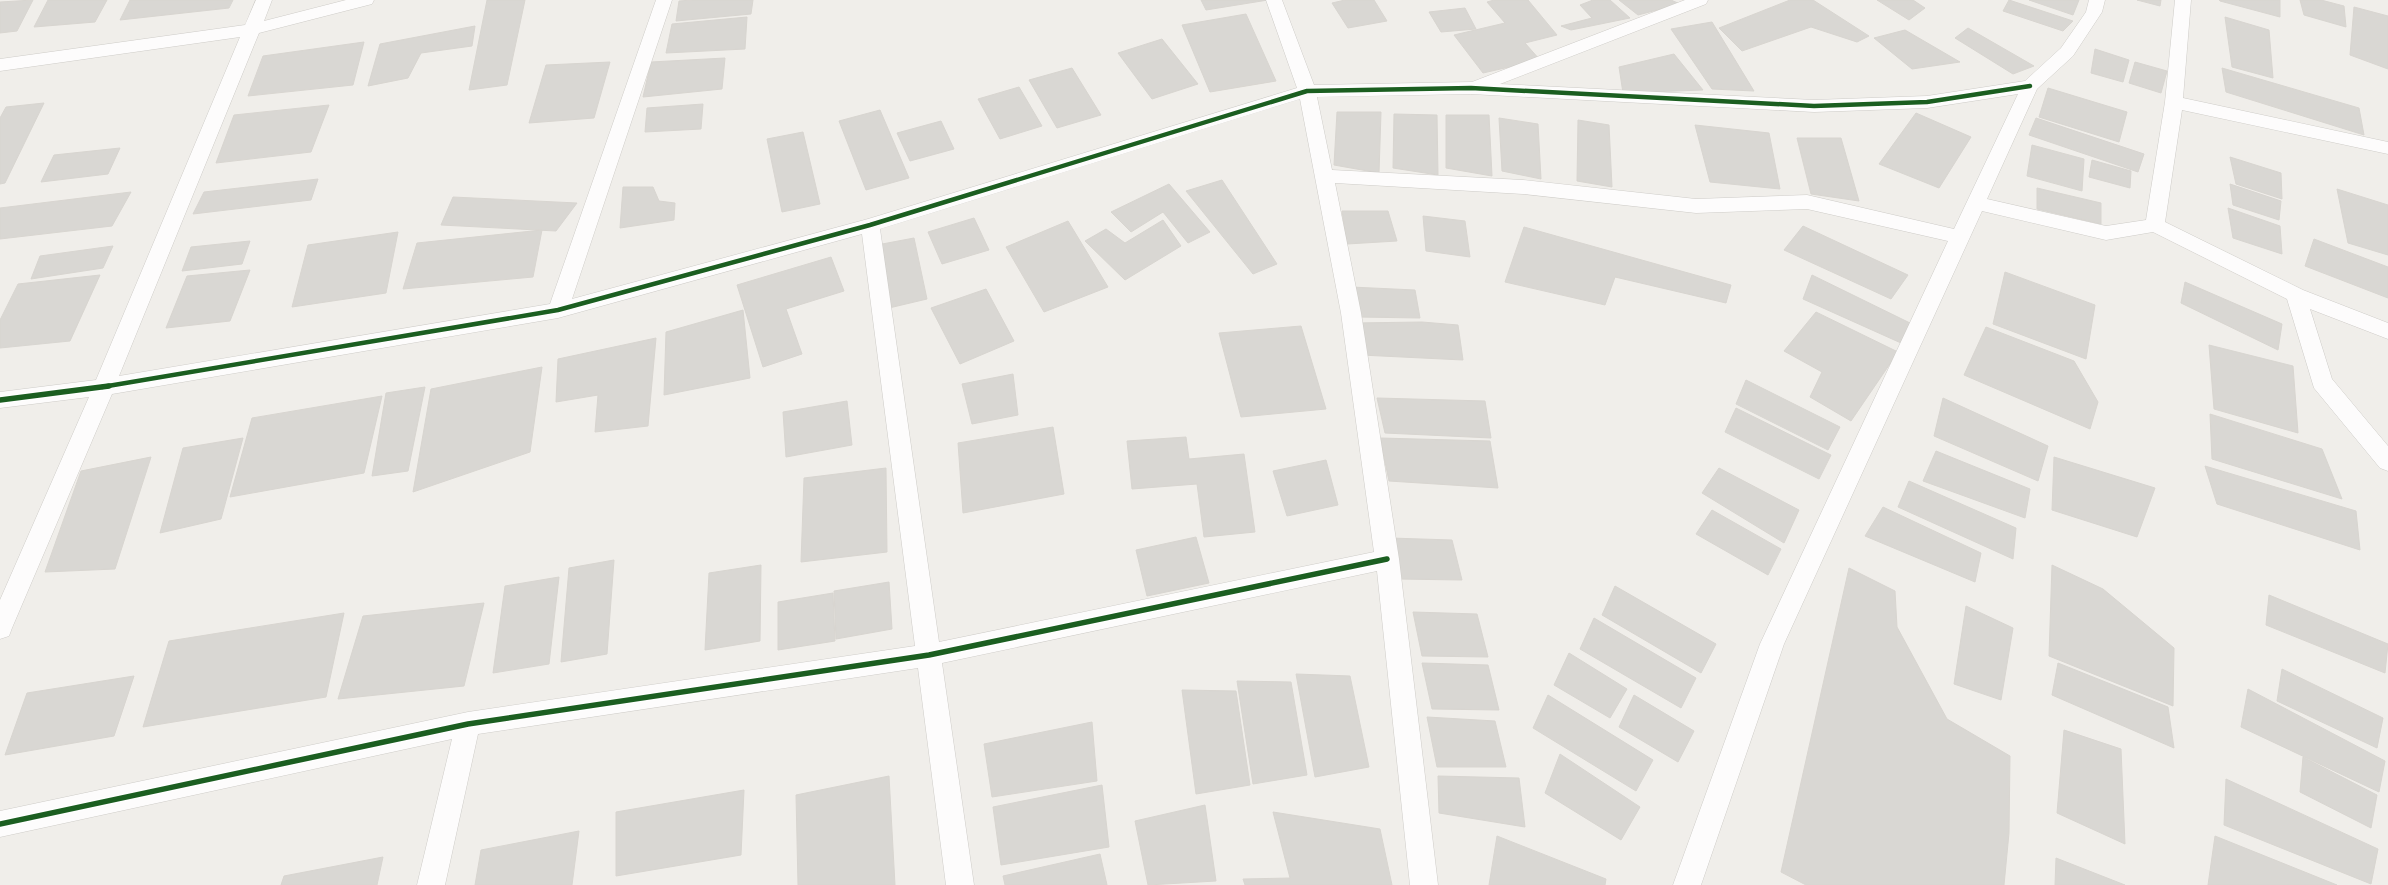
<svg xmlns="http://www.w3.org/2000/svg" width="2388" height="885" font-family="Quicksand,sans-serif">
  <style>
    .building { fill: #d9d7d3; stroke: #d8d5d0 }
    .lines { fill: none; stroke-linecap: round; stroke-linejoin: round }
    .minor-casing { stroke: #ceccc8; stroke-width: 1 }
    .minor { fill: #fdfcfc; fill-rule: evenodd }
    .cycleway-far1-casing { stroke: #fff; stroke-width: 6 }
    .cycleway-casing { stroke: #fff; stroke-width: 8 }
    .cycleway-far1 { stroke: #1b5e20; stroke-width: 4.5 }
    .cycleway { stroke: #1b5e20; stroke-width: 5.5 }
  </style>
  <rect width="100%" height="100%" fill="#f0eeea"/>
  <g class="building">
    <polygon points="33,0 17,31 0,33 0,2"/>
    <polygon points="48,0 107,0 95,22 34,27"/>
    <polygon points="130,0 233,0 229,8 120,20"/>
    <polygon points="487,0 525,0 507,85 469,90"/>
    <polygon points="692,0 753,0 751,14 676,21 679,1"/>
    <polygon points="1201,0 1268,0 1206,10"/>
    <polygon points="1345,0 1374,0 1387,21 1348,28 1332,3"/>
    <polygon points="1494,0 1528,0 1557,35 1525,43 1540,60 1483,73 1454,35 1505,23 1487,2"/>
    <polygon points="1593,0 1610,0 1630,18 1571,30 1561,26 1592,18 1580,5"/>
    <polygon points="1619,0 1671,0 1680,4 1638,15"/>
    <polygon points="1790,0 1813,0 1869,36 1857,42 1811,27 1742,51 1719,28"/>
    <polygon points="1877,0 1913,0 1925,8 1909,20"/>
    <polygon points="2009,0 2073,21 2063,31 2003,11"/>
    <polygon points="2029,0 2079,0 2073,15"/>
    <polygon points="2137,0 2161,0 2160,6"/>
    <polygon points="2219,0 2280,0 2280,17 2220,1"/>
    <polygon points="2300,0 2321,0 2344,6 2346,27 2304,15"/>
    <polygon points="2354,7 2388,16 2388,69 2350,55"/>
    <polygon points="1465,8 1476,29 1441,32 1429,12"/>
    <polygon points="1246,14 1276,81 1210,92 1182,25"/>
    <polygon points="747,17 745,49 666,53 672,24"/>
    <polygon points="2225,17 2269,30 2273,78 2232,67"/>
    <polygon points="1712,22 1754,91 1712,89 1671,29"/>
    <polygon points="475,26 472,46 421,53 408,78 368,86 380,44"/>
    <polygon points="1968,28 2034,66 2013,74 1955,38"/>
    <polygon points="1905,30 1960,62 1912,69 1874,38"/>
    <polygon points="1162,39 1198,84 1152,99 1118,53"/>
    <polygon points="364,42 353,85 248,96 263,56"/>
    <polygon points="2095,49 2129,60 2123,82 2091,73"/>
    <polygon points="1674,54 1703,90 1623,93 1619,67"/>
    <polygon points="725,58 722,89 643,97 651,62"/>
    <polygon points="610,62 594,118 529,123 546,65"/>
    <polygon points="2135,62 2167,71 2161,93 2129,83"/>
    <polygon points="1072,68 1101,115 1057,128 1029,80"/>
    <polygon points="2222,68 2359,108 2364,135 2226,92"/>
    <polygon points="1019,87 1042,126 1000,139 978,99"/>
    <polygon points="2048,88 2127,112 2119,142 2039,117"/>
    <polygon points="44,103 5,183 0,184 0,118 6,107"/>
    <polygon points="703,104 701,129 645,132 647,108"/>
    <polygon points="329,105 311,152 216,163 234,115"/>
    <polygon points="880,110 909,178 866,190 839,121"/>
    <polygon points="1337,112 1381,112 1379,173 1334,165"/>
    <polygon points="1916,113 1971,137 1939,188 1879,164"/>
    <polygon points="1394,114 1437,115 1438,175 1393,168"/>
    <polygon points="1446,115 1489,115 1492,176 1446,168"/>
    <polygon points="1499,118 1538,124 1541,179 1502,171"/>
    <polygon points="2036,118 2144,154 2138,172 2029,135"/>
    <polygon points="1578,120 1609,125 1612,187 1577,181"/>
    <polygon points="941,121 954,149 910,161 897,133"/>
    <polygon points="1695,125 1769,133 1780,189 1710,182"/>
    <polygon points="803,132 820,204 782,212 767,139"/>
    <polygon points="1797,138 1841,138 1859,201 1811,194"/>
    <polygon points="2032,145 2084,159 2082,191 2027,176"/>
    <polygon points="120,148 108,174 41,182 54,155"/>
    <polygon points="2230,157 2281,173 2282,199 2236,184"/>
    <polygon points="2092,160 2131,171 2130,188 2089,177"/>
    <polygon points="318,179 311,200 193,214 204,192"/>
    <polygon points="1222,180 1277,264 1253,274 1186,191"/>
    <polygon points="1169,184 1210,232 1188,243 1163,212 1131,232 1111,212"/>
    <polygon points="2230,184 2281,201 2279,220 2233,205"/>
    <polygon points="623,187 653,187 659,201 675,203 674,220 620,228"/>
    <polygon points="2037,188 2101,203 2101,224 2037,209"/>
    <polygon points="2337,189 2388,205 2388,255 2348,243"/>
    <polygon points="131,192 112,226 0,239 0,208"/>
    <polygon points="453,197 577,203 556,231 441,225"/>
    <polygon points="2228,208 2280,226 2282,254 2233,238"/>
    <polygon points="1342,211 1388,211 1397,241 1347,244"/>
    <polygon points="1423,216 1465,221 1470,257 1426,251"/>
    <polygon points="974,218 989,250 942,264 928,232"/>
    <polygon points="1163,220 1181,246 1125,280 1085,241 1106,229 1125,243"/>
    <polygon points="1068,221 1108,287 1044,312 1006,247"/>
    <polygon points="1803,226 1908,275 1891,299 1784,250"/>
    <polygon points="1524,227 1731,285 1726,303 1615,277 1605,305 1505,282"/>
    <polygon points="542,230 533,277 403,289 417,243"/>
    <polygon points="398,232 386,293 292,307 308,245"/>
    <polygon points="914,238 927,299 889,308 877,245"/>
    <polygon points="2314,239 2388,267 2388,298 2305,266"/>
    <polygon points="250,241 242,264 182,271 191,247"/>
    <polygon points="113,246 103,268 31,279 40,256"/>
    <polygon points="831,257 844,291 786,309 802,354 763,367 737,285"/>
    <polygon points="250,270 230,321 166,328 187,276"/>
    <polygon points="2005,272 2095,305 2086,359 1993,324"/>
    <polygon points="100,275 70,341 0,348 0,320 18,284"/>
    <polygon points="1812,275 1910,323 1901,343 1803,299"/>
    <polygon points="2185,282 2282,324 2278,350 2181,303"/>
    <polygon points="1351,287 1415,290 1420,318 1358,317"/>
    <polygon points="986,289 1014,341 960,364 931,308"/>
    <polygon points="743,310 750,378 664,395 666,332"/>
    <polygon points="1816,312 1898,352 1851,421 1810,397 1822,372 1784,351"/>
    <polygon points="1422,322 1458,325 1463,360 1361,355 1355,323"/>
    <polygon points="1301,326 1326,409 1241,417 1219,333"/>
    <polygon points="1986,327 2074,361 2098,402 2090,429 1964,375"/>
    <polygon points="656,338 648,426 595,432 598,395 556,402 558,359"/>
    <polygon points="2209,345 2293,366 2298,433 2214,409"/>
    <polygon points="542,367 530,452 413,492 431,389"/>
    <polygon points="1013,374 1018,415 972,424 962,384"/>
    <polygon points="1746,380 1840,427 1828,450 1736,404"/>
    <polygon points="425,387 408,471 372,476 386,393"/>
    <polygon points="382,396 364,473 230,497 252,418"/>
    <polygon points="1377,398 1485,401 1491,438 1385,433"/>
    <polygon points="1943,398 2048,446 2038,481 1934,436"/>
    <polygon points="847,401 852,445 786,457 783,412"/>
    <polygon points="1736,408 1831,455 1819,479 1725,432"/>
    <polygon points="2210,414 2322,449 2342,499 2212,459"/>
    <polygon points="1053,427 1064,494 963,513 958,443"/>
    <polygon points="1186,437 1189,459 1244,454 1255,532 1204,537 1197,484 1132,489 1127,441"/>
    <polygon points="243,438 221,519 160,533 183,448"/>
    <polygon points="1380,438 1490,441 1498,488 1389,481"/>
    <polygon points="1936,451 2030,489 2025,518 1923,481"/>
    <polygon points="151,457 115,569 45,572 81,471"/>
    <polygon points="2054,457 2155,488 2137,537 2052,510"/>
    <polygon points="1326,460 1338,505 1287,516 1273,471"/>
    <polygon points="2205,466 2356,511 2360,550 2217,504"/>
    <polygon points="886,468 887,552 801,562 804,478"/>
    <polygon points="1719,468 1799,510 1784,543 1702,493"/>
    <polygon points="1909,481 2016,528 2013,559 1898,507"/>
    <polygon points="1883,507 1981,553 1975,582 1865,536"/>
    <polygon points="1712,510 1781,549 1768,575 1696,534"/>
    <polygon points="1196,537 1209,583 1147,596 1136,550"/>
    <polygon points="1390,538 1452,540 1462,580 1398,579"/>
    <polygon points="614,560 607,654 561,662 569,568"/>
    <polygon points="761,565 760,641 705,650 709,573"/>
    <polygon points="2052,565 2103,589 2174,648 2173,706 2049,656"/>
    <polygon points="1849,568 1895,591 1897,627 1947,719 2010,756 2009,833 2004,885 1806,885 1781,872"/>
    <polygon points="559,577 549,664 493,673 505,586"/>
    <polygon points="889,582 892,629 836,639 834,591"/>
    <polygon points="1615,586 1716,644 1701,673 1602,615"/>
    <polygon points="833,593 835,641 778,650 778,602"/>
    <polygon points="2269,595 2388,644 2385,673 2266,625"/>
    <polygon points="484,603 464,686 338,699 363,616"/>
    <polygon points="1966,606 2013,628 2001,700 1954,684"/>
    <polygon points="1413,612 1477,614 1488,657 1422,656"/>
    <polygon points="344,613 326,697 143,727 169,641"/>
    <polygon points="1594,618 1696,678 1681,708 1580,649"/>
    <polygon points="1569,653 1627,689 1610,718 1554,685"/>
    <polygon points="1422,663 1488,665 1499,710 1432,709"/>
    <polygon points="2058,663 2168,707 2174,748 2052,695"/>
    <polygon points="2282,669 2383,718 2377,748 2277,701"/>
    <polygon points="1296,674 1350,676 1369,767 1315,777"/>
    <polygon points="134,676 114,736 5,755 27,693"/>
    <polygon points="1237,681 1291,682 1307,775 1253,784"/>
    <polygon points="2248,689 2385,761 2379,792 2241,727"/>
    <polygon points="1182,690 1236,691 1250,785 1196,794"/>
    <polygon points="1548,695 1653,760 1636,791 1533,728"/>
    <polygon points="1634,695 1694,731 1678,762 1619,727"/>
    <polygon points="1427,717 1495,721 1506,767 1437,767"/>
    <polygon points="1092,722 1097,781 992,797 984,744"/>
    <polygon points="2064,730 2121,749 2125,844 2057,813"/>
    <polygon points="1560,754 1640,807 1621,840 1545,793"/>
    <polygon points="2303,757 2377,795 2371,828 2300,792"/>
    <polygon points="889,776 895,885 798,885 796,795"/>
    <polygon points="1438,776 1519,778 1525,827 1439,813"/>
    <polygon points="2226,779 2378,849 2371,884 2224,825"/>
    <polygon points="1102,785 1109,847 1001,865 993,807"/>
    <polygon points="744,790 741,855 616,876 616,812"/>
    <polygon points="1205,805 1216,881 1148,885 1135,821"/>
    <polygon points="1273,812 1380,829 1392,885 1245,885 1243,879 1290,878"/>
    <polygon points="579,831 572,885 475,885 481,850"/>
    <polygon points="1497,836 1606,879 1605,885 1489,885"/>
    <polygon points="2215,836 2337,885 2208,885"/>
    <polygon points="1100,854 1107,885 1005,885 1003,876"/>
    <polygon points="383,857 377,885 281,885 284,876"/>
    <polygon points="2056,858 2125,885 2055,885"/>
  </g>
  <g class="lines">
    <g class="minor-casing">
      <path id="minor" d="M256 0H272L264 21 346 0H374L372 4 259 33 119 376 550 304 656 0H672L572 299 868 219 1297 88 1266 0H1282L1314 85 1472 82 1685 0H1708L1706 4 1500 84 1814 100 1927 96 2025 81 2061 48 2086 12 2089 0H2105L2102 12 2073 56 2037 89 1987 199 2106 226 2146 220 2165 102 2175 0H2191L2183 98 2388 142V154L2182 110 2165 222 2303 290 2388 323V339L2310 309 2332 379 2388 446V471L2380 468 2314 388 2287 299 2153 232 2106 240 1982 211 1784 644 1701 885H1673L1760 644 1948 241 1807 209 1696 213 1523 194 1335 183 1361 313 1399 559 1438 885H1410L1377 571 942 663 974 885H946L918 668 478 734 445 885H417L452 739 0 837V811L468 712 915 646 862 234 558 318 112 394 12 628 9 636 0 639V600L89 397 0 408V392L96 380 240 37 0 71V59L245 25ZM1471 94 1814 112 1927 108 2018 94 1954 229 1807 195 1696 199 1523 180 1332 170 1317 97ZM1300 99 1341 313 1374 552 939 642 880 229Z"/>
    </g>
    <use href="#minor" class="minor"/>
    <g class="cycleway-far1-casing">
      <polyline id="cycleway-far1" points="102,387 558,310 870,225 1307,91 1471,88 1814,106 1927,102 2030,86"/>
    </g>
    <g class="cycleway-casing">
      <g id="cycleway">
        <polyline points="0,400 109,386"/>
        <polyline points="0,824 468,724 929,655 1387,559"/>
      </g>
    </g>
    <use href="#cycleway-far1" class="cycleway-far1"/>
    <use href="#cycleway" class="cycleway"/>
  </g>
</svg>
